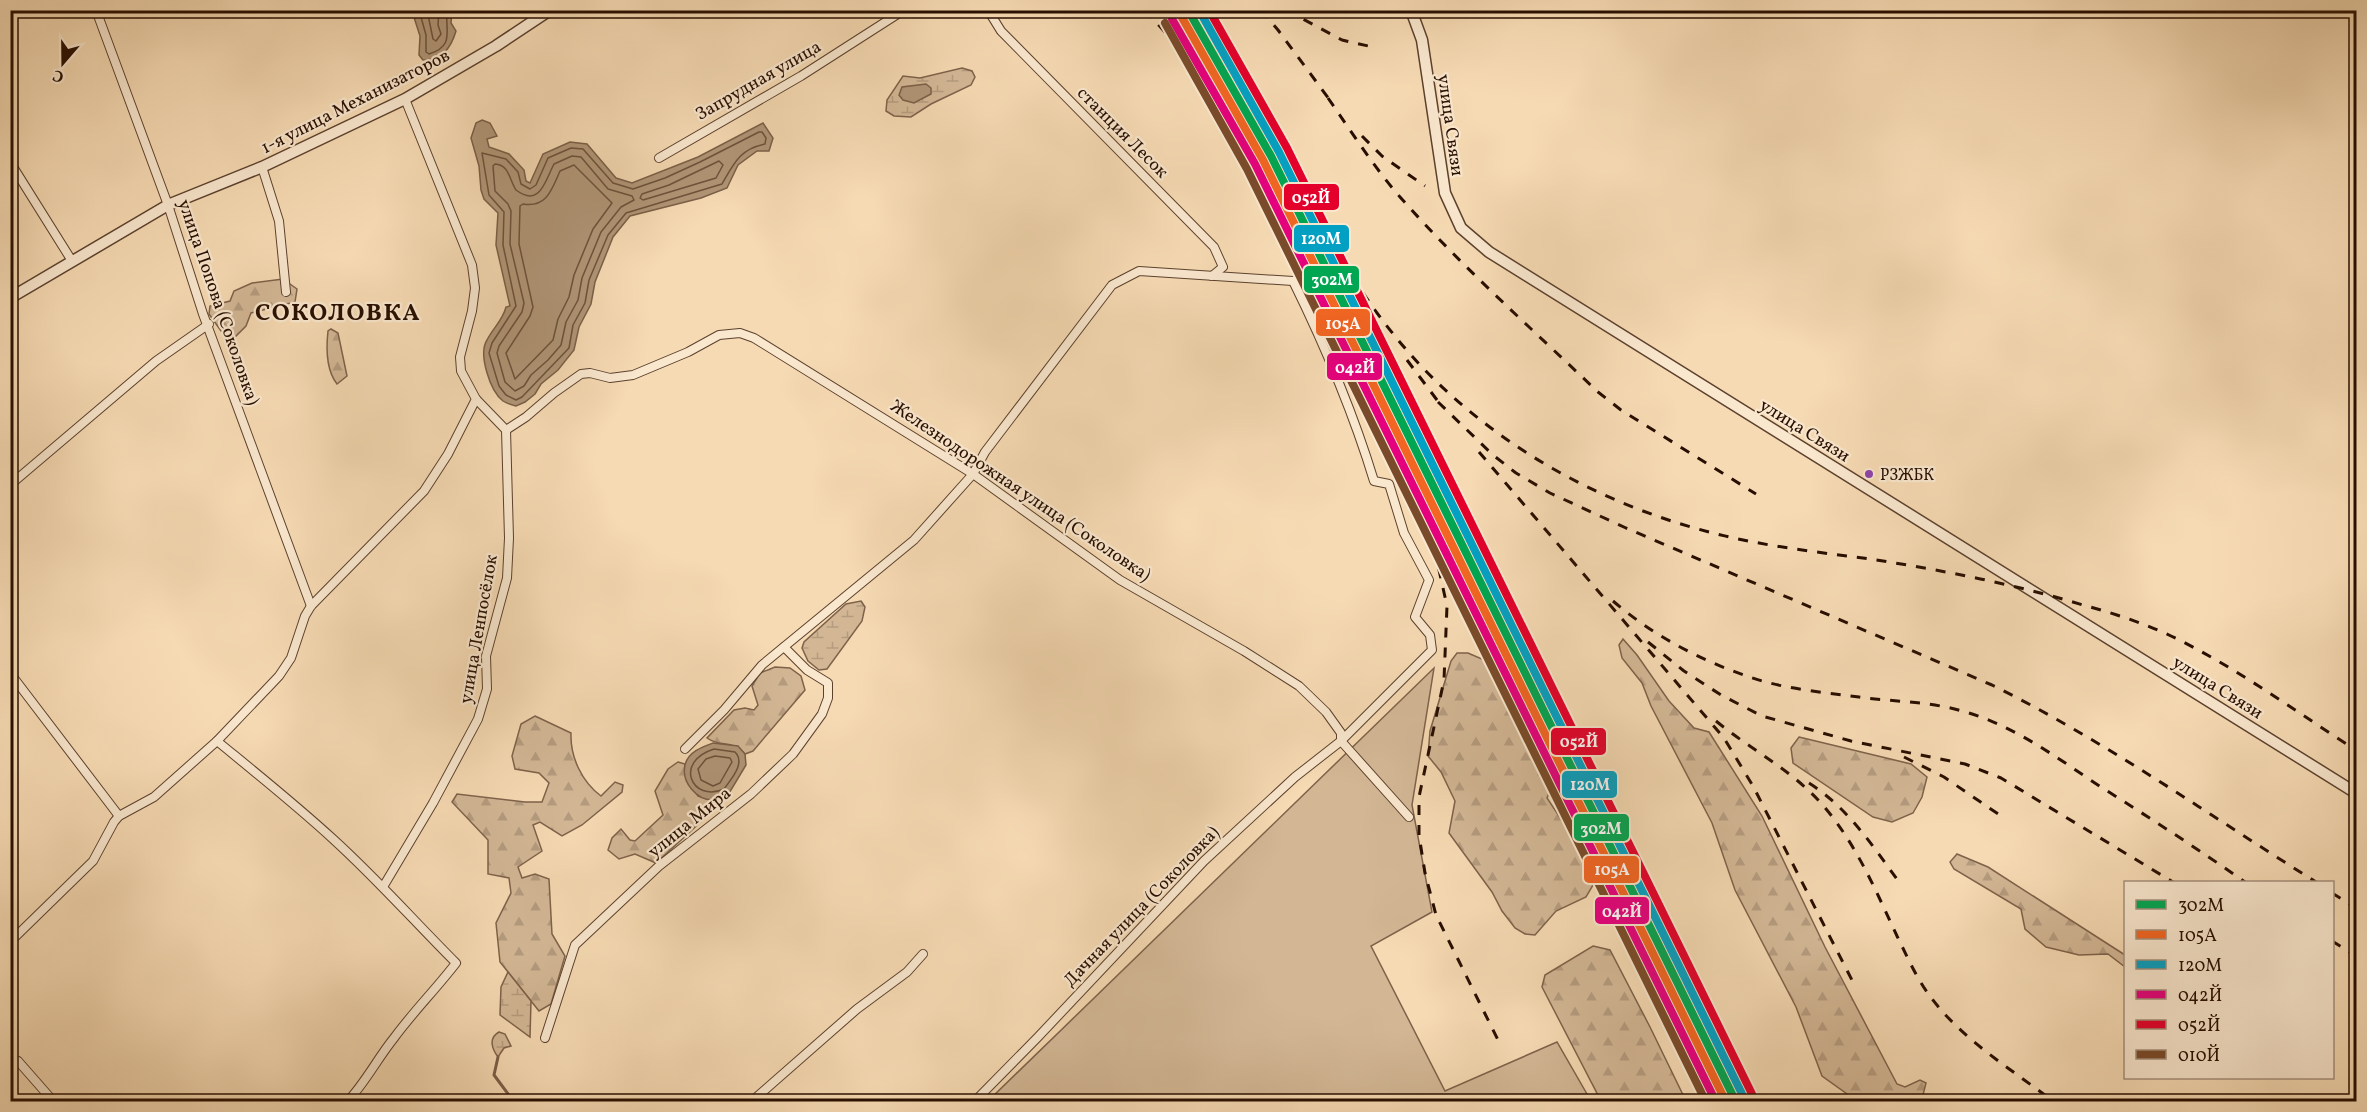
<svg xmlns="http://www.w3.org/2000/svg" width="2367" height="1112" font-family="Vollkorn,serif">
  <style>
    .forest { fill: url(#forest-firs); stroke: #7e624a; stroke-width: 1.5 }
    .wetland { fill: url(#wetland-marsh); stroke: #7e624a; stroke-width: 1.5 }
    .garden { fill: #d3b795; stroke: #7e624a; stroke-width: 1.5 }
    .water { fill: #b09576; stroke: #7a5f47; stroke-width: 1.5 }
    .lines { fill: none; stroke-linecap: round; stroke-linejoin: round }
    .shore { stroke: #6c523b; stroke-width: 1.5 }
    .stream { stroke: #7a5f47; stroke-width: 3 }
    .minor-casing { stroke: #5c412d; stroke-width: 10 }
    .tertiary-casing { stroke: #5c412d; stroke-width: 13 }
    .minor { stroke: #f9e7ce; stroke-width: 8 }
    .tertiary { stroke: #f9e7ce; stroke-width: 10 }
    .rail { stroke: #280e00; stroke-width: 3; stroke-dasharray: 10 10; stroke-linecap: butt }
    .rail-1-casing { stroke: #f9e7ce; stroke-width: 12 }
    .rail-2-casing { stroke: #f9e7ce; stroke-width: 12 }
    .rail-3-casing { stroke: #f9e7ce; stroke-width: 12 }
    .rail-4-casing { stroke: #f9e7ce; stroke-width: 12 }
    .rail-5-casing { stroke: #f9e7ce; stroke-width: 12 }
    .rail-6-casing { stroke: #f9e7ce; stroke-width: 12 }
    .rail-1 { stroke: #00a651; stroke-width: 8 }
    .rail-2 { stroke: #f26522; stroke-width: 8 }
    .rail-3 { stroke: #02a1c4; stroke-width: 8 }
    .rail-4 { stroke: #e5007d; stroke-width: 8 }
    .rail-5 { stroke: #e4002b; stroke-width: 8 }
    .rail-6 { stroke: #7a4b2a; stroke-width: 8 }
    .bus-dot { fill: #8e44ad; stroke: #f9e7ce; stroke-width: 2 }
    .labels { text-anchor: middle; stroke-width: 4.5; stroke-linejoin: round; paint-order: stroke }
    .bus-label { font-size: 16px; fill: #280e00; stroke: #f9e7ce; text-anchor: start }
    .street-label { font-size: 18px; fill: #280e00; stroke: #f9e7ce }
    .district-label { font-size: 24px; font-weight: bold; letter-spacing: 1.5px; fill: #280e00; stroke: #f9e7ce }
    .line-badge { stroke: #f9e7ce; stroke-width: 2 }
    .badge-label { font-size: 16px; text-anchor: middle; font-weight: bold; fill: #fff }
  </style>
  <defs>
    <pattern id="forest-firs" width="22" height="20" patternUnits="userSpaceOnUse" patternTransform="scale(1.5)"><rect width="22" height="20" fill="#d3b795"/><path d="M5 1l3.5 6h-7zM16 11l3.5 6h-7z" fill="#b59c7f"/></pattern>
    <pattern id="wetland-marsh" width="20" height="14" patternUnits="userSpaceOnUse" patternTransform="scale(1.5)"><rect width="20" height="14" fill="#d3b795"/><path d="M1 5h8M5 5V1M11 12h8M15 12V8" fill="none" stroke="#b59c7f"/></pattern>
  </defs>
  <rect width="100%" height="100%" fill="#f6dab3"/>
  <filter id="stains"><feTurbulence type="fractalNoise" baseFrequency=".00333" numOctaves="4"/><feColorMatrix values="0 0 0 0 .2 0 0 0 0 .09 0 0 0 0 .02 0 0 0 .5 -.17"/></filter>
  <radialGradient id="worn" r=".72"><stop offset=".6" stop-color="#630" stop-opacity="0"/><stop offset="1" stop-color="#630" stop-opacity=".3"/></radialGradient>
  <g class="forest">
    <polygon points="283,279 297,289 295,302 251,313 246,326 235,337 221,331 209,314 210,306 230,301 234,291 252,283"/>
    <path d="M331 329 338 333 347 376 337 384C326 370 326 349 328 331Z"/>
    <polygon points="1623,639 1637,655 1669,701 1694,728 1709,732 1762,816 1825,947 1897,1084 1905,1087 1920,1080 1926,1083 1923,1095 1910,1101 1857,1101 1822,1076 1796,1007 1735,890 1712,823 1651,706 1642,683 1622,658 1619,645"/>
    <path d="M1457 653H1468L1489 662C1500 688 1510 716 1526 740 1535 753 1548 762 1556 777L1547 798 1590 863 1596 880 1586 897 1556 911 1535 935 1525 934 1515 928 1502 911 1492 892 1449 833 1455 801 1441 772 1428 756 1430 731 1451 661Z"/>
    <path d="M775 667 790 668 801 676 805 690 753 751 745 754C732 739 721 748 707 738L734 710 745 708 754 710 758 705 752 686 760 673Z"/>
    <path d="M535 716 571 733C570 757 582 782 601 796L615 782 623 785 622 792 582 825 562 836 540 822 533 825 542 851 518 867 522 878 535 874 549 879 552 934 565 956 551 1004 539 1011 500 962 496 923 511 893 509 878 488 874V840L452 802 457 794 525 802H542L549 783 539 773 515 769 512 756 521 724Z"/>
    <polygon points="1799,737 1911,764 1927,777 1922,797 1913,813 1892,822 1873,817 1793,763 1791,748"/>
    <polygon points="678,762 685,764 685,774 698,796 713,800 706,817 656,863 635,854 619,859 608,850 612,838 621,829 630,840 635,841 663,815 655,791 668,769"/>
    <polygon points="1957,854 1988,867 2125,955 2125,967 2108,954 2079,955 2046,947 2025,929 2021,909 1954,869 1950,862"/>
    <polygon points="1593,946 1610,950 1650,1027 1686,1101 1601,1101 1542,987 1545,975"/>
  </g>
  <g class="wetland">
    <polygon points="962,68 972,71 975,77 971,85 931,104 911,117 894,116 886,111 887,100 903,76 920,78"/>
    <polygon points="861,601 865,607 862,621 827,669 819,670 808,661 802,648 804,642 846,604"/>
    <polygon points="508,972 531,1001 530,1037 500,1015 501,987"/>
    <path d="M499 1032 505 1034 511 1046 504 1048 498 1057C492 1049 488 1038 499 1032Z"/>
  </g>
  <polygon class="garden" points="1434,668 1412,805 1432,912 1371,946 1445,1091 1557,1042 1591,1101 987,1102"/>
  <g class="water">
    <path d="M412 11H452L451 23 456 31C451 48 442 61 423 60L419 55 420 36Z"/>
    <polygon points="926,84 931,88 931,94 914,103 903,100 899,95 902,87"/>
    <path d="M482 120 490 123 497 136 487 139 489 147 509 154 524 170 526 181 530 183 543 154 570 142 587 144 616 178 632 183 698 157 763 123 773 138 769 151H757L738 165 727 188 701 198 630 216 613 237 595 282 591 304 579 327 574 350 558 370 541 384 535 394 525 402 516 406C512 405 506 403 503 401 490 391 478 354 487 340 493 328 503 320 506 307L510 306 496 245 498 213 484 199 481 190 479 166 471 138 476 123Z"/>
    <path d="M713 743 738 746 745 754 746 765 728 795C724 797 718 799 714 800 697 801 681 782 685 765 688 752 702 747 713 743Z"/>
  </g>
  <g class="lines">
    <g class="shore">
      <path d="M419 10 426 35V52L429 54C455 46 445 31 447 10"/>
      <polyline points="427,10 433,39 436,41 441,34 438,25 439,10"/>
      <path d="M759 132H762L766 138 765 144C740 149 734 163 722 184L626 213 608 235 589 280 585 303 573 325 569 348 522 397 516 400 506 395 499 386 489 353 492 343 516 306 503 245 504 212 489 195 482 153 506 159 518 172 521 184 530 189 536 185 548 158 571 148 583 149 613 183 633 189 665 178 700 162Z"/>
      <path d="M572 156 581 157 608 189 632 196 634 200 621 207 601 232 582 278 578 300 566 322 561 345 548 360 531 375 524 386 515 391 505 382 497 353 499 346 522 312 524 303 510 244 511 211 508 204 495 191 493 166 495 164C510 165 509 180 516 190 540 208 545 181 554 164Z"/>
      <polygon points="719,161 723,165 716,178 643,200 640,198 642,194 669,185"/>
      <path d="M574 165 612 203 593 229 574 275 569 297 558 319 553 340 515 379 506 353 530 316 533 307 519 244 520 206 523 204C547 208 552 189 560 171Z"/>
      <path d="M714 749 735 752C746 763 731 779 724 789 692 803 673 762 714 749Z"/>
      <polygon points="715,756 730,758 732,762 720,783 713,786 701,780 698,769 706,759"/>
    </g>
    <polyline class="stream" points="498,1057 494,1075 514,1102"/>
    <g class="minor-casing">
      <g id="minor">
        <polyline points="96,10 168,205 203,314 311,606"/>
        <polyline points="988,10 1001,31 1214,247 1223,267 1212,276"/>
        <polyline points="659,158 801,76 904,10"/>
        <polyline points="10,162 72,261"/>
        <polyline points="262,167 279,221 286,292"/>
        <polyline points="506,430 526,417 554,393 581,374 590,373 610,378 633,375 688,352 719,335 740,333 754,338 973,474 1120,580 1244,651 1299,686 1326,712 1341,733 1341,741 1409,817"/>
        <polyline points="10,485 156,361 209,324"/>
        <polyline points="10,673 119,816"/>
        <path d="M217 741C256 773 296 805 333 839 376 878 415 922 456 963 436 989 413 1012 394 1038 377 1059 366 1082 347 1102"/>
        <polyline points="685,749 724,710 762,665 914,540 973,474 985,452 1112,285 1139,271 1293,281 1309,278"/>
        <polyline points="383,887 433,803 478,719 487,689 486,656 507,578 509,538 506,430 476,399"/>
        <polyline points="10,942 93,861 114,822 119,816 154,797 217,741 279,676 291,658 305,616 311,606 424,491 448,454 476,399 461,371 460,357 472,311 475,288 472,265 405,99"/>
        <polyline points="545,1038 575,945 659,866 751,794 793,754 822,714 828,698 828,683 807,670 784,647"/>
        <polyline points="10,1058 18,1061 54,1102"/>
        <polyline points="751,1102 857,1009 907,972 923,954"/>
        <path d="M974 1102 1038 1037 1204 861 1295 777 1341 741 1432 650 1430 635 1415 617 1429 580 1404 533 1389 484 1374 481C1353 412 1325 346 1293 281"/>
      </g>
    </g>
    <g class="tertiary-casing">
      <g id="tertiary">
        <polyline points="1411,10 1422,40 1445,193 1461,228 1489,252 2356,793"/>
        <polyline points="10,298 168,205 262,167 405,99 496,46 550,10"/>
      </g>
    </g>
    <use href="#minor" class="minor"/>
    <use href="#tertiary" class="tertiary"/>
    <g class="rail">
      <polyline points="1145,10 1226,100"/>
      <path d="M1214 10C1277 131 1326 265 1421 366 1505 454 1616 512 1734 538 1779 548 1825 553 1870 559 1941 570 2014 584 2083 605 2113 613 2143 623 2171 636 2236 667 2296 712 2356 750"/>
      <polyline points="1261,10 1278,30 1332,103"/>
      <polyline points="1286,10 1342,40 1377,48"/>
      <path d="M1328 98C1351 131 1373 166 1400 197 1461 266 1531 328 1598 392L1621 410 1756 494"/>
      <polyline points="1362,136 1382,156 1425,186"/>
      <polyline points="1293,218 1353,378 1425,528 1439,570 1447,606 1444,680 1419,797 1419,835 1425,873 1436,915 1499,1042"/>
      <polyline points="1407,360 1443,408"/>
      <path d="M1438 402 1493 455 1516 473 1550 493 1626 528 1992 685C2105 741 2209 815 2316 882"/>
      <polyline points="1479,452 1724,738 1753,786 1855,986"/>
      <path d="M1613 601C1651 634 1699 660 1747 676 1782 689 1822 692 1859 697 1893 702 1928 701 1962 711 2014 725 2057 758 2101 787 2150 818 2198 849 2245 882"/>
      <polyline points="1648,642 1684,671 1721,695 1762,716 1851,741 1965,764 2001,778 2173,882"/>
      <path d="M1716 721C1750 749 1790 769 1820 802 1855 841 1875 889 1897 936 1906 954 1915 975 1927 992 1959 1038 2010 1068 2054 1102"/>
      <polyline points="1904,757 1944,777 2004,818"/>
      <path d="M1809 783C1848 808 1872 845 1899 882"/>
      <polyline points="2332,893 2356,908"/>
      <polyline points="2332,941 2356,956"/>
    </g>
    <g class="rail-1-casing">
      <polyline id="rail-1" points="1188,10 1271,156 1736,1102"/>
    </g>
    <g class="rail-2-casing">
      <polyline id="rail-2" points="1180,14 1263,160 1726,1102"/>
    </g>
    <g class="rail-3-casing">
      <polyline id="rail-3" points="1199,10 1279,152 1744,1098"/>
    </g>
    <g class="rail-4-casing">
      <polyline id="rail-4" points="1172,19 1255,164 1716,1102"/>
    </g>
    <g class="rail-5-casing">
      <polyline id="rail-5" points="1209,10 1287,148 1752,1094"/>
    </g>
    <g class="rail-6-casing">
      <polyline id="rail-6" points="1165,23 1247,169 1706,1102"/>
    </g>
    <use href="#rail-1" class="rail-1"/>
    <use href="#rail-2" class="rail-2"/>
    <use href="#rail-3" class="rail-3"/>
    <use href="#rail-4" class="rail-4"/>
    <use href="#rail-5" class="rail-5"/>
    <use href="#rail-6" class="rail-6"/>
  </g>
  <circle class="bus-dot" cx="1869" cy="474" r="5"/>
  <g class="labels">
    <g class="bus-label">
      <text x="1880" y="480">РЗЖБК</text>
    </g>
    <g class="street-label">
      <text transform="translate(758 80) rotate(-30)" y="6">Запрудная улица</text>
      <text transform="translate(355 101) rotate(-27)" y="6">1-я улица Механизаторов</text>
      <text transform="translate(1451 125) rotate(82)" y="6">улица Связи</text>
      <text transform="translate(1123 132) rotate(45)" y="6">станция Лесок</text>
      <text transform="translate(219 302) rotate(71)" y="6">улица Попова (Соколовка)</text>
      <text transform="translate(1805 430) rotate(32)" y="6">улица Связи</text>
      <text transform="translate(1021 490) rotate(34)" y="6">Железнодорожная улица (Соколовка)</text>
      <text transform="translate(478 629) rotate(-80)" y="6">улица Ленпосёлок</text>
      <text transform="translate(2218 687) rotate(32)" y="6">улица Связи</text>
      <text transform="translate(689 822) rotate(-39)" y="6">улица Мира</text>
      <text transform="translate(1141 906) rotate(-46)" y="6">Дачная улица (Соколовка)</text>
    </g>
    <g class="district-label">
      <text x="338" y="320">СОКОЛОВКА</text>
    </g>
  </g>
  <g class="line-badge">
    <rect x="1283" y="183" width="57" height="28" rx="6" fill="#e4002b"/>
    <rect x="1293" y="224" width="57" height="29" rx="6" fill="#02a1c4"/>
    <rect x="1303" y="265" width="57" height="29" rx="6" fill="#00a651"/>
    <rect x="1315" y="308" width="56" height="29" rx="6" fill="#f26522"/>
    <rect x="1326" y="352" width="57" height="29" rx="6" fill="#e5007d"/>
    <rect x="1550" y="727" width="57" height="29" rx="6" fill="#e4002b"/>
    <rect x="1561" y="770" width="57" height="29" rx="6" fill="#02a1c4"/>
    <rect x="1573" y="813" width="57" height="29" rx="6" fill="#00a651"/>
    <rect x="1583" y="855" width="57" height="29" rx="6" fill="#f26522"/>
    <rect x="1594" y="896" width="56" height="29" rx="6" fill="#e5007d"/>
  </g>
  <g class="badge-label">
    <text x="1311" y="203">052Й</text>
    <text x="1321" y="244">120М</text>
    <text x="1332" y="285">302М</text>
    <text x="1343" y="329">105А</text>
    <text x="1355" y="373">042Й</text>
    <text x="1579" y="747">052Й</text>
    <text x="1590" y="790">120М</text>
    <text x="1601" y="834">302М</text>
    <text x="1612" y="875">105А</text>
    <text x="1622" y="917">042Й</text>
  </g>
  <rect width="2367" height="1112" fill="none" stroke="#f6dab3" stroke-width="36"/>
  <rect x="12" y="12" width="2343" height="1088" fill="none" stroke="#280e00" stroke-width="3"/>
  <rect x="18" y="18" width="2331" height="1076" fill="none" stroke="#280e00" stroke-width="1.5"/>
  <rect x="2124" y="881" width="210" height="198" fill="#f9e7ce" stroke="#a5907c" stroke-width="1.5"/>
  <rect x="2136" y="900" width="30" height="9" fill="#00a651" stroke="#a5907c" stroke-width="1.5"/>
  <text x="2178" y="911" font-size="18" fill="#280e00">302М</text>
  <rect x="2136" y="930" width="30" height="9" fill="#f26522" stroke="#a5907c" stroke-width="1.5"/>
  <text x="2178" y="941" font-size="18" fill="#280e00">105А</text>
  <rect x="2136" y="960" width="30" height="9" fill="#02a1c4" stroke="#a5907c" stroke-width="1.5"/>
  <text x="2178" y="971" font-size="18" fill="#280e00">120М</text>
  <rect x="2136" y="990" width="30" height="9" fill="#e5007d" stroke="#a5907c" stroke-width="1.5"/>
  <text x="2178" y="1001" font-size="18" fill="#280e00">042Й</text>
  <rect x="2136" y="1020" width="30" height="9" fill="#e4002b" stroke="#a5907c" stroke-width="1.5"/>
  <text x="2178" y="1031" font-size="18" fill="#280e00">052Й</text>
  <rect x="2136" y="1050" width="30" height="9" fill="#7a4b2a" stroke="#a5907c" stroke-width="1.5"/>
  <text x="2178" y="1061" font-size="18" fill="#280e00">010Й</text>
  <g transform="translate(63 63) rotate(200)" stroke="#f9e7ce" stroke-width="4.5" paint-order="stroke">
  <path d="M0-4.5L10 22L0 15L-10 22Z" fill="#280e00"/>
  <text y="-9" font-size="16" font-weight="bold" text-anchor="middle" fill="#280e00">С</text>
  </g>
  <rect width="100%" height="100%" filter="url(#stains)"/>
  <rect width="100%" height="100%" fill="url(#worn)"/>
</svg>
